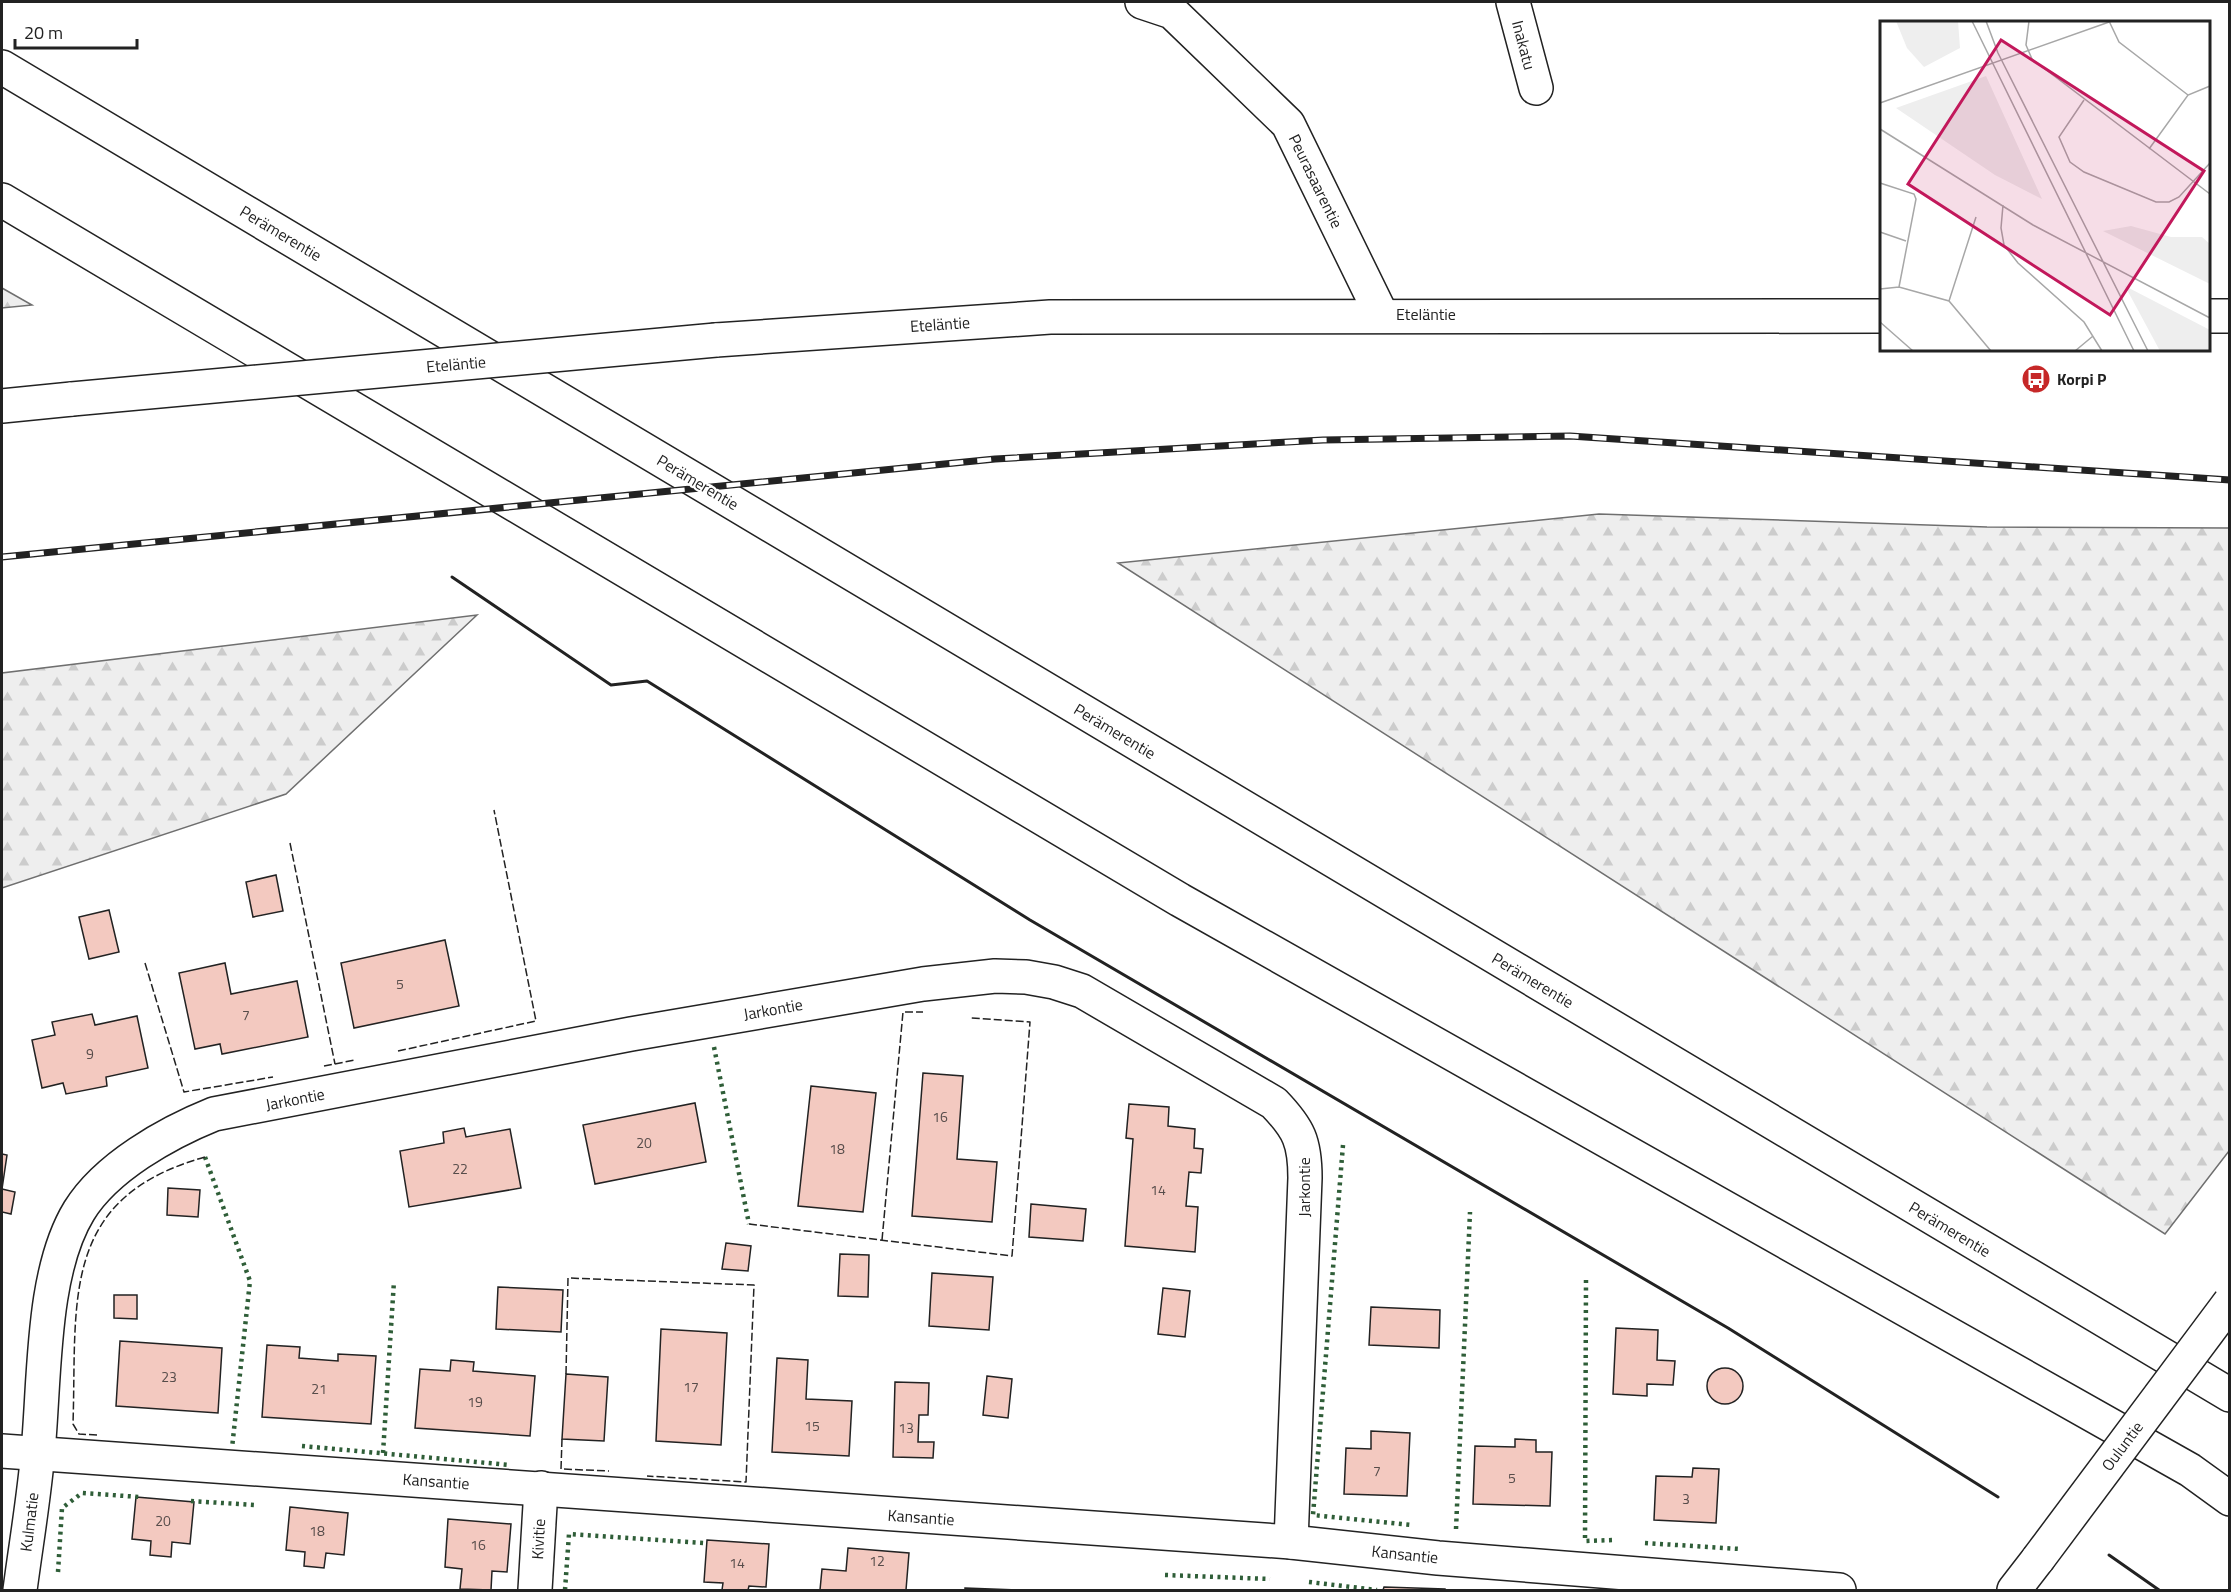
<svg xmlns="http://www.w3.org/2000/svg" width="2231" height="1592" font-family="'Titillium Web',sans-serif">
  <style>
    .forest { fill: url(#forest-firs); stroke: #6f6f6f; stroke-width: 1.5 }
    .building { fill: #f3c9c0; stroke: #222; stroke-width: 1.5 }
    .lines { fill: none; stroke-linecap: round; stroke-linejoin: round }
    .minor-casing { stroke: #222; stroke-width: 36 }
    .tertiary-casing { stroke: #222; stroke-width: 36 }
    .secondary-casing { stroke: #222; stroke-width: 36 }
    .motorway-casing { stroke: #222; stroke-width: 36 }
    .minor { stroke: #fff; stroke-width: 33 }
    .tertiary { stroke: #fff; stroke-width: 33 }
    .secondary { stroke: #fff; stroke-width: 33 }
    .motorway { stroke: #fff; stroke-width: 33 }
    .rail-casing { stroke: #222; stroke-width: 7 }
    .rail { stroke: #fff; stroke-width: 4.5; stroke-dasharray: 14; stroke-linecap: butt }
    .secondary-bridge-casing { stroke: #222; stroke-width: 36; stroke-linecap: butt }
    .secondary-bridge { stroke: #fff; stroke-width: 33 }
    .hedge { stroke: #2f5e38; stroke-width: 4.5; stroke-dasharray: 3 4.5; stroke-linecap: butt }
    .fence { stroke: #222; stroke-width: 1.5; stroke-dasharray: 8 3; stroke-linecap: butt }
    .wall { stroke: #222; stroke-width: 3 }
    .labels { text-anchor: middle; stroke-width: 4.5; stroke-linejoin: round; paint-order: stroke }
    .number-label { font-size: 14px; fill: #564c4a }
    .street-label { font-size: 16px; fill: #222; stroke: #fff }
    .poi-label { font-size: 16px; font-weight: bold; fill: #222; stroke: #fff; text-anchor: start }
    .inset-road { fill: none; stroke: #a7a7a7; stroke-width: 1.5 }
    .view { fill: #c2185b; fill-opacity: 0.15; stroke: #c2185b; stroke-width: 3 }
    .inset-edge { fill: none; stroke: #222; stroke-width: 3 }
  </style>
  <defs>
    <pattern id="forest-firs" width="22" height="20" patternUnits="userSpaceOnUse" patternTransform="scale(1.5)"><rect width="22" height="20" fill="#eee"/><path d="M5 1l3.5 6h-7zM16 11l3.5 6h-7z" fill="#ccc"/></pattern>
  </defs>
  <rect width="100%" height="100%" fill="#fff"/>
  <g class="forest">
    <polygon points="2,288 32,305 2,308"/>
    <polygon points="1599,514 1987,527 2229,528 2229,1151 2165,1234 1118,563"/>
    <polygon points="477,615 286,794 2,888 2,673"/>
  </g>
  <g class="building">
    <polygon points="276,875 283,911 253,917 246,882"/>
    <polygon points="109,910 119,952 89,959 79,917"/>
    <polygon points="445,940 459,1006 354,1028 341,963"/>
    <polygon points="225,963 231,994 297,981 308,1037 222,1054 220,1044 195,1049 179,973"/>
    <polygon points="92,1014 95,1025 137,1016 148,1068 106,1077 107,1086 66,1094 63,1083 42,1088 32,1040 55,1035 52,1022"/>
    <polygon points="923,1073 963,1076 957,1159 997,1162 992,1222 912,1216"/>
    <polygon points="811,1086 876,1093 863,1212 798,1206"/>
    <polygon points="695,1103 706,1162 595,1184 583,1125"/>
    <polygon points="1129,1104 1169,1107 1168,1126 1195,1129 1194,1148 1203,1149 1201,1173 1189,1172 1186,1206 1198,1207 1195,1252 1125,1246 1133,1139 1126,1138"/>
    <polygon points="464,1128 466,1137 510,1129 521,1188 409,1207 400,1151 444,1143 443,1132"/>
    <polygon points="2,1154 7,1155 2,1189"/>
    <polygon points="168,1188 200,1190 198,1217 167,1215"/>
    <polygon points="2,1189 15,1192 11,1214 2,1212"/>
    <polygon points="1031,1204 1086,1209 1083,1241 1029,1237"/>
    <polygon points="726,1243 751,1246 748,1271 722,1269"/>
    <polygon points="840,1254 869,1255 868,1297 838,1296"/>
    <polygon points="932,1273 993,1277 989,1330 929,1326"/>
    <polygon points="498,1287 563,1290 561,1332 496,1329"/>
    <polygon points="1163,1288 1190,1291 1185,1337 1158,1334"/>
    <polygon points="114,1295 137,1295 137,1319 114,1318"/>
    <polygon points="1371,1307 1440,1310 1439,1348 1369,1345"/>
    <polygon points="1616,1328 1658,1330 1657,1360 1675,1361 1673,1385 1647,1384 1647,1396 1613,1394"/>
    <polygon points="661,1329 727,1333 721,1445 656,1441"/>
    <polygon points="120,1341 222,1348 218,1413 116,1406"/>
    <polygon points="267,1345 300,1347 299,1358 338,1361 338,1354 376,1356 371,1424 262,1417"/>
    <polygon points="777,1358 808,1360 806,1399 852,1401 849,1456 772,1452"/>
    <polygon points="451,1360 474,1362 473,1371 535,1376 530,1436 415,1428 420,1369 450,1371"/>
    <circle cx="1725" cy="1386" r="18"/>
    <polygon points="566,1374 608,1377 604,1441 562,1439"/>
    <polygon points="987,1376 1012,1379 1008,1418 983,1415"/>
    <polygon points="895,1382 929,1383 928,1415 919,1415 918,1442 934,1442 933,1458 893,1457"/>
    <polygon points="1371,1431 1410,1433 1407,1496 1344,1494 1346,1448 1371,1449"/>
    <polygon points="1515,1439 1536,1440 1536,1452 1552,1452 1550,1506 1473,1504 1475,1446 1515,1447"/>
    <polygon points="1693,1468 1719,1469 1716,1523 1654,1520 1656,1476 1692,1477"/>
    <polygon points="136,1497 194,1502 190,1544 172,1542 171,1557 150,1555 151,1541 132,1539"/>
    <polygon points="290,1507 348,1513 344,1555 326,1553 324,1568 304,1566 305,1552 286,1550"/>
    <polygon points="448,1519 511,1524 507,1572 492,1571 491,1590 460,1589 462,1569 445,1567"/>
    <polygon points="707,1540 769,1544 766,1587 749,1586 748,1590 722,1590 723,1583 704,1582"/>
    <polygon points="848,1548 909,1553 906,1590 820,1590 822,1569 846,1571"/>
    <polygon points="1384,1587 1445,1589 1445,1590 1383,1590"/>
    <polygon points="965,1588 1018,1590 965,1590"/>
  </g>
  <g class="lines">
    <g class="minor-casing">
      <g id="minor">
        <polyline points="1513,2 1536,88"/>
        <polyline points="2,1451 1291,1542 1438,1558 1839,1590"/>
        <path d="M20 1590C26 1544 34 1498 38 1451 45 1379 41 1273 79 1211 106 1167 167 1133 214 1114L631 1034 923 984 995 976 1026 977 1054 982 1082 991 1274 1103C1299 1129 1305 1142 1305 1178L1291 1542"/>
        <polyline points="535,1590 541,1488"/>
      </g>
    </g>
    <g class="tertiary-casing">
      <polyline id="tertiary" points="1142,2 1172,12 1288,124 1381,314"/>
    </g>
    <g class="secondary-casing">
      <g id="secondary">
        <polyline points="2208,316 2230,316"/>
        <polyline points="716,340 1050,317 1882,316"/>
        <polyline points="2,406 72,399"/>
        <polyline points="2014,1590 2038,1559"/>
      </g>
    </g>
    <g class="motorway-casing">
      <g id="motorway">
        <polyline points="2,67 2230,1395"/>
        <polyline points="2,200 1180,900 2190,1470 2230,1499"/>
      </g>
    </g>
    <use href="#minor" class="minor"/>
    <use href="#tertiary" class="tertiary"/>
    <use href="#secondary" class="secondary"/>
    <use href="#motorway" class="motorway"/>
    <g class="rail-casing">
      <polyline id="rail" points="2,557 995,459 1323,440 1570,436 2230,480"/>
    </g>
    <use href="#rail" class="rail"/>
    <g class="secondary-bridge-casing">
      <g id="secondary-bridge">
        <polyline points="72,399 716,340"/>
        <polyline points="2038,1559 2230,1302"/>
      </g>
    </g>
    <use href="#secondary-bridge" class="secondary-bridge"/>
    <g class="hedge">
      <polyline points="714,1047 749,1224"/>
      <polyline points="1343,1145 1313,1515 1411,1525"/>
      <polyline points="205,1157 250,1281 232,1448"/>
      <polyline points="1586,1280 1585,1541 1614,1540"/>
      <polyline points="302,1446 510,1465"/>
      <polyline points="383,1453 394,1281"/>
      <polyline points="191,1501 254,1505"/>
      <polyline points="1456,1529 1470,1212"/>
      <polyline points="1645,1543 1740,1549"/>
      <polyline points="58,1572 62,1508 82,1493 140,1497"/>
      <polyline points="1165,1575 1270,1579"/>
      <polyline points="1309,1582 1377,1590"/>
      <polyline points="565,1590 569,1534 704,1543"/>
    </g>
    <g class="fence">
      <polyline points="290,843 335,1064"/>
      <polyline points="145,963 184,1092 273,1077"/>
      <polyline points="398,1051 536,1021 494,810"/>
      <polyline points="324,1066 355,1060"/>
      <polyline points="749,1224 1012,1256 1030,1022 971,1018"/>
      <polyline points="882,1240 903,1012 923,1012"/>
      <polyline points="566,1374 568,1278 754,1285 746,1482 647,1476"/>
      <path d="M97 1435 79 1434 73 1424C77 1300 59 1198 205 1157"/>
      <polyline points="562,1439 561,1469 609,1471"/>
    </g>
    <g class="wall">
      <polyline points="452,577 611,685 647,681 1030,920 1728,1328 1998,1497"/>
      <polyline points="2109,1555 2159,1590"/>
    </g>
  </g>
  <defs>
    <g id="bus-disc" transform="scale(1.5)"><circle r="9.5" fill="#c62828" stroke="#fff"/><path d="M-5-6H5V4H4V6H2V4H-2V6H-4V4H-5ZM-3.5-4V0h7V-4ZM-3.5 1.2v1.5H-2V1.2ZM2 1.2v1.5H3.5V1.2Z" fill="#fff"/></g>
  </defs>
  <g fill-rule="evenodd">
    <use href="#bus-disc" x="2036" y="379"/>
  </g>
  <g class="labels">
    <g class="number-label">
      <text x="400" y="989">5</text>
      <text x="246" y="1020">7</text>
      <text x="90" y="1059">9</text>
      <text x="940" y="1122">16</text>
      <text x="644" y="1148">20</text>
      <text x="837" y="1154">18</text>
      <text x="460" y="1174">22</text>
      <text x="1158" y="1195">14</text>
      <text x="169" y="1382">23</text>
      <text x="691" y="1392">17</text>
      <text x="319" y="1394">21</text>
      <text x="475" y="1407">19</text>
      <text x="812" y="1431">15</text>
      <text x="906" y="1433">13</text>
      <text x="1377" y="1476">7</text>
      <text x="1512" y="1483">5</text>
      <text x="1686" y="1504">3</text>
      <text x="163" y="1526">20</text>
      <text x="317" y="1536">18</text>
      <text x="478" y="1550">16</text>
      <text x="877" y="1566">12</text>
      <text x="737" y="1568">14</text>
    </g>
    <g class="street-label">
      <text transform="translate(1524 45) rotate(75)" y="6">Inakatu</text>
      <text transform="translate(1316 181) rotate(64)" y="6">Peurasaarentie</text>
      <text transform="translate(281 233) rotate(31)" y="6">Perämerentie</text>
      <text x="1426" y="320">Eteläntie</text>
      <text transform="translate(940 324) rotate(-4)" y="6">Eteläntie</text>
      <text transform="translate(456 364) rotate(-5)" y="6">Eteläntie</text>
      <text transform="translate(698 482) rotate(31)" y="6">Perämerentie</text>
      <text transform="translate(1115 731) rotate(31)" y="6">Perämerentie</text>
      <text transform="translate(1533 980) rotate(31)" y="6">Perämerentie</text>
      <text transform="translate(773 1009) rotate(-10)" y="6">Jarkontie</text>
      <text transform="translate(295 1099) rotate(-11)" y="6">Jarkontie</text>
      <text transform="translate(1304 1187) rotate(-90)" y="6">Jarkontie</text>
      <text transform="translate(1950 1229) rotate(31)" y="6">Perämerentie</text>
      <text transform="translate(2122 1446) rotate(-53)" y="6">Ouluntie</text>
      <text transform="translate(436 1481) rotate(4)" y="6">Kansantie</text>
      <text transform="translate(921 1517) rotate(4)" y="6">Kansantie</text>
      <text transform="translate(29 1522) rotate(-83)" y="6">Kulmatie</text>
      <text transform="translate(538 1539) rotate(-87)" y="6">Kivitie</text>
      <text transform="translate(1405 1554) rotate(6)" y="6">Kansantie</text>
    </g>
    <g class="poi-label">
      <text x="2057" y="385">Korpi P</text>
    </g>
  </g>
  <g transform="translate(1880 21)">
    <rect width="330" height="330" fill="#fff"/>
    <path d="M106 55 162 178 115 154 16 87ZM251 205 291 216H322L330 223V263L223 210ZM245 265 330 309V330H280Z" fill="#eee"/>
    <path d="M16 0H78L80 27 44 46 27 27Z" fill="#eee"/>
    <path class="inset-road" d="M92 0 254 330M106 0 118 32 268 330M149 0 146 24 152 38 330 173M229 0 239 21 308 74M204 79 179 116 190 141 204 151 276 181H289L299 176 330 142M0 82 232 0M0 108 153 204 330 297M269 128 308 74 330 65M0 162 34 173 36 178 19 266M123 184 121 207 124 224 138 242 204 301 222 330M0 211 26 220M0 268 19 266 69 280 111 330M69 280 96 196M0 301 33 330M195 330 213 315"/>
    <path class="view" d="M121 19 324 150 230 294 28 163Z"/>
    <rect width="330" height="330" class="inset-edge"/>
  </g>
  <rect width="2231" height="1592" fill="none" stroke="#222222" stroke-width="6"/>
  <path d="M15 39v9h122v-9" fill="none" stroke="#222222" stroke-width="3"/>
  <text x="24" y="39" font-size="18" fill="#222222" stroke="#ffffff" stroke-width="4.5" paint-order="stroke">20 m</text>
</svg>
